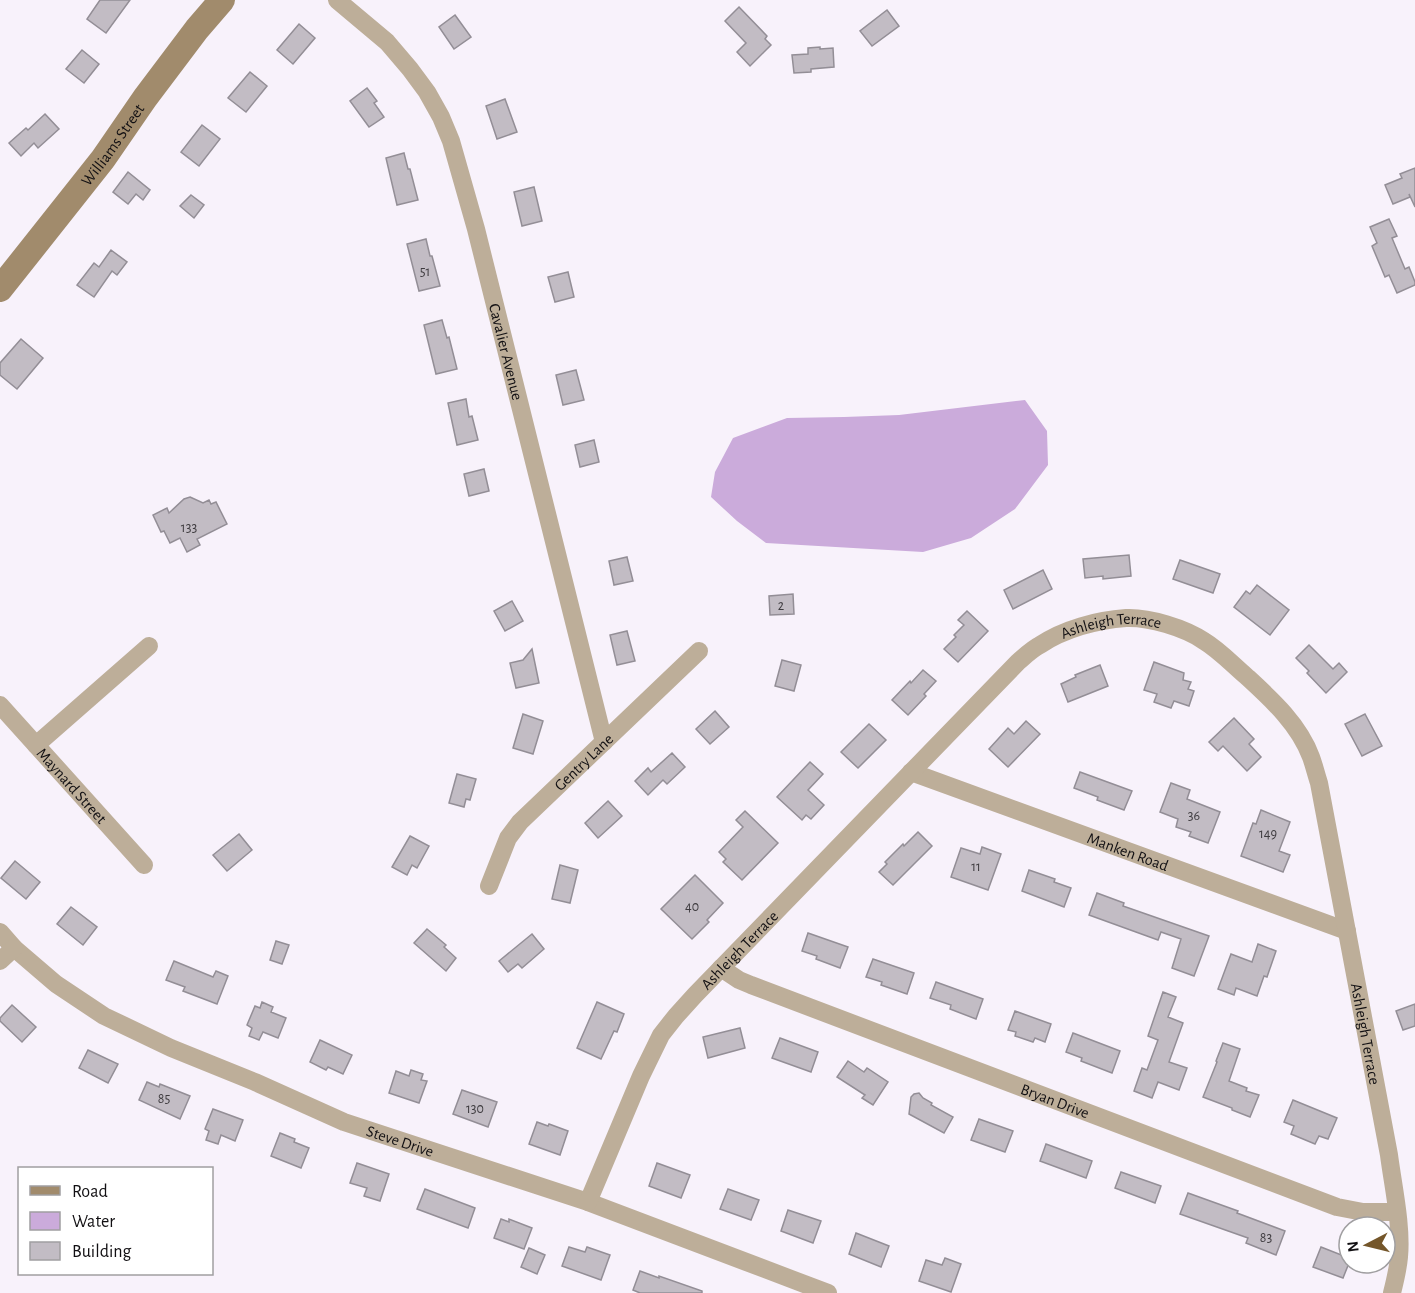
<svg xmlns="http://www.w3.org/2000/svg" width="1415" height="1293" font-family="'Alegreya Sans',sans-serif">
  <style>
    .water { fill: #cbabdb }
    .building { fill: #c2bcc4; stroke: #938e96; stroke-width: 1.5 }
    .lines { fill: none; stroke-linecap: round; stroke-linejoin: round }
    .street { stroke: #bdae99; stroke-width: 18 }
    .secondary { stroke: #a18b6c; stroke-width: 26 }
    .labels { text-anchor: middle; stroke-width: 5; stroke-linejoin: round; paint-order: stroke }
    .number-label { font-size: 14px; fill: #3e3b3f }
    .street-label { font-size: 16px; fill: #121013; stroke: #fff }
  </style>
  <rect width="100%" height="100%" fill="#f8f2fb"/>
  <polygon class="water" points="1025,400 1047,431 1048,465 1015,509 971,538 923,552 766,543 737,521 711,497 715,472 733,438 787,418 844,417 899,415"/>
  <g class="building">
    <polygon points="100,0 130,0 106,33 87,19"/>
    <polygon points="739,7 767,36 765,39 771,45 750,66 737,52 746,43 725,21"/>
    <polygon points="887,10 899,26 872,46 860,31"/>
    <polygon points="455,15 471,37 454,49 439,27"/>
    <polygon points="299,24 315,38 293,64 277,50"/>
    <polygon points="820,47 820,49 833,48 834,67 811,69 811,72 794,73 792,55 808,54 808,48"/>
    <polygon points="82,50 99,64 84,83 66,69"/>
    <polygon points="250,72 267,86 246,112 228,98"/>
    <polygon points="367,88 377,101 374,103 384,117 369,127 350,101"/>
    <polygon points="505,99 517,132 497,139 486,106"/>
    <polygon points="45,114 59,129 38,148 34,143 21,156 9,143 26,128 28,130"/>
    <polygon points="202,125 220,139 199,166 181,152"/>
    <polygon points="404,153 408,169 410,169 418,200 397,205 386,158"/>
    <polygon points="1415,168 1415,207 1409,194 1410,197 1393,204 1385,185 1402,178 1400,174"/>
    <polygon points="128,172 150,190 143,200 136,194 128,204 113,192"/>
    <polygon points="534,187 542,221 522,226 514,192"/>
    <polygon points="191,195 204,205 194,218 180,206"/>
    <polygon points="1389,219 1397,236 1392,238 1405,269 1409,267 1415,282 1415,285 1397,293 1389,275 1385,277 1372,246 1377,243 1370,227"/>
    <polygon points="426,239 430,256 432,256 440,286 419,291 407,244"/>
    <polygon points="111,250 127,262 117,275 112,271 94,297 77,285 94,263 99,267"/>
    <polygon points="568,272 574,297 555,302 548,277"/>
    <polygon points="442,320 447,338 449,337 457,369 436,374 424,325"/>
    <polygon points="21,339 43,358 17,389 0,375 0,363"/>
    <polygon points="576,370 584,400 563,405 556,375"/>
    <polygon points="466,399 469,417 472,416 478,440 457,445 448,403"/>
    <polygon points="594,440 599,462 580,467 575,445"/>
    <polygon points="484,469 489,491 469,496 464,474"/>
    <polygon points="190,497 203,503 209,500 211,504 216,502 227,524 197,539 200,545 187,552 180,538 170,543 164,531 161,532 153,515 167,508 169,513 184,499"/>
    <polygon points="1129,555 1131,576 1103,579 1103,576 1085,578 1083,559"/>
    <polygon points="627,557 633,581 614,585 609,561"/>
    <polygon points="1180,560 1220,574 1213,593 1173,579"/>
    <polygon points="1043,570 1052,589 1013,609 1004,590"/>
    <polygon points="1257,585 1289,610 1270,635 1234,607 1246,591 1250,594"/>
    <polygon points="793,594 794,614 770,615 769,596"/>
    <polygon points="512,601 523,621 505,631 494,611"/>
    <polygon points="967,611 988,631 958,662 944,649 956,637 954,635 964,625 958,620"/>
    <polygon points="627,631 635,661 617,665 610,635"/>
    <polygon points="1309,645 1333,669 1339,663 1347,672 1326,693 1307,673 1309,671 1296,658"/>
    <polygon points="532,649 539,683 516,688 510,663 523,660"/>
    <polygon points="782,660 801,665 794,691 775,686"/>
    <polygon points="1154,662 1184,673 1183,680 1191,682 1188,689 1194,691 1189,706 1174,701 1171,708 1154,702 1157,694 1144,690"/>
    <polygon points="1100,665 1108,686 1068,702 1061,684 1076,677 1075,675"/>
    <polygon points="923,670 936,681 924,694 926,696 908,715 892,700 910,681 911,683"/>
    <polygon points="715,711 729,727 710,744 696,729"/>
    <polygon points="523,714 543,721 533,754 513,748"/>
    <polygon points="1365,714 1382,746 1362,756 1345,724"/>
    <polygon points="1234,718 1254,739 1249,744 1261,757 1247,771 1223,746 1218,751 1209,742"/>
    <polygon points="1026,721 1040,734 1008,767 989,749 1008,728 1014,734"/>
    <polygon points="869,724 886,740 858,768 841,752"/>
    <polygon points="672,753 685,767 667,784 663,780 648,795 635,781 648,768 651,772"/>
    <polygon points="810,762 823,774 808,790 824,805 811,819 806,815 802,820 777,797"/>
    <polygon points="1080,772 1132,791 1124,810 1097,800 1098,797 1074,788"/>
    <polygon points="457,774 476,779 470,800 466,799 464,807 449,803"/>
    <polygon points="1171,783 1190,790 1187,799 1220,812 1208,843 1189,836 1191,832 1176,827 1178,819 1160,812"/>
    <polygon points="608,801 622,816 598,838 585,823"/>
    <polygon points="1261,810 1290,822 1279,851 1290,855 1283,872 1241,856 1253,823 1256,824"/>
    <polygon points="745,811 778,843 742,880 723,862 726,859 719,852 743,827 736,820"/>
    <polygon points="918,832 932,846 893,885 879,872 887,864 885,862 903,844 904,846"/>
    <polygon points="239,834 252,850 227,871 213,855"/>
    <polygon points="410,836 429,846 417,868 412,865 407,875 392,867"/>
    <polygon points="982,847 1001,854 988,890 951,877 961,848 980,854"/>
    <polygon points="15,861 40,882 26,899 1,878"/>
    <polygon points="560,865 578,870 570,903 552,899"/>
    <polygon points="1029,870 1055,879 1054,882 1071,888 1064,907 1022,891"/>
    <polygon points="695,875 723,903 707,920 709,922 692,939 661,909"/>
    <polygon points="1097,893 1124,903 1123,906 1209,936 1194,976 1172,968 1181,939 1161,932 1158,940 1089,915"/>
    <polygon points="71,907 97,927 83,945 57,924"/>
    <polygon points="427,929 446,945 444,947 456,958 446,971 414,943"/>
    <polygon points="808,933 848,947 840,968 816,959 817,956 802,951"/>
    <polygon points="532,934 544,949 522,968 518,964 508,972 499,961"/>
    <polygon points="276,941 289,945 282,964 270,960"/>
    <polygon points="1258,944 1276,951 1267,977 1264,976 1257,996 1236,988 1234,995 1218,989 1231,954 1252,962"/>
    <polygon points="873,959 914,973 907,994 881,985 882,982 866,977"/>
    <polygon points="174,961 213,977 216,971 228,976 217,1004 183,991 185,987 166,980"/>
    <polygon points="936,982 983,999 976,1019 950,1009 951,1005 930,998"/>
    <polygon points="1163,992 1176,997 1168,1017 1183,1023 1169,1062 1187,1068 1179,1090 1158,1082 1152,1098 1134,1091 1142,1068 1147,1070 1158,1040 1148,1036"/>
    <polygon points="262,1002 273,1007 271,1012 286,1018 278,1038 263,1032 259,1040 249,1036 252,1028 247,1025 255,1006 260,1008"/>
    <polygon points="597,1002 624,1014 617,1032 614,1031 601,1059 577,1048"/>
    <polygon points="1415,1004 1415,1026 1403,1030 1396,1011"/>
    <polygon points="12,1005 36,1027 22,1042 0,1021 0,1018"/>
    <polygon points="1015,1011 1051,1024 1045,1042 1035,1038 1033,1042 1015,1036 1016,1032 1008,1030"/>
    <polygon points="740,1028 745,1048 708,1058 703,1037"/>
    <polygon points="1073,1033 1120,1051 1112,1073 1081,1061 1082,1058 1066,1052"/>
    <polygon points="780,1038 818,1052 811,1072 772,1058"/>
    <polygon points="320,1040 352,1055 343,1074 328,1067 326,1070 310,1062"/>
    <polygon points="1223,1043 1240,1049 1229,1081 1247,1088 1246,1091 1259,1095 1250,1117 1232,1110 1232,1108 1203,1097 1217,1062 1216,1061"/>
    <polygon points="88,1050 118,1064 108,1083 79,1068"/>
    <polygon points="848,1061 864,1072 867,1068 888,1082 873,1105 862,1098 865,1095 837,1077"/>
    <polygon points="411,1070 423,1074 421,1080 427,1081 419,1103 389,1093 396,1071 409,1076"/>
    <polygon points="147,1082 159,1087 160,1084 190,1096 180,1119 139,1100"/>
    <polygon points="462,1090 497,1102 488,1127 453,1114"/>
    <polygon points="919,1093 923,1098 932,1103 931,1105 953,1117 944,1133 909,1114 911,1097 914,1094"/>
    <polygon points="1293,1100 1337,1118 1328,1139 1319,1136 1315,1144 1291,1134 1294,1126 1284,1122"/>
    <polygon points="213,1109 243,1120 235,1141 221,1135 218,1144 206,1140 209,1131 205,1129"/>
    <polygon points="979,1119 1013,1131 1005,1152 971,1140"/>
    <polygon points="537,1122 548,1126 549,1124 568,1131 560,1155 529,1144"/>
    <polygon points="280,1133 295,1139 294,1142 309,1148 301,1168 271,1156"/>
    <polygon points="1046,1144 1092,1161 1086,1178 1040,1161"/>
    <polygon points="357,1163 389,1174 380,1201 364,1196 367,1188 350,1183"/>
    <polygon points="657,1163 690,1175 681,1198 649,1186"/>
    <polygon points="1121,1172 1161,1186 1155,1203 1115,1188"/>
    <polygon points="425,1189 475,1208 468,1228 417,1209"/>
    <polygon points="728,1189 759,1200 751,1220 720,1209"/>
    <polygon points="1188,1193 1238,1211 1237,1213 1285,1231 1276,1255 1246,1243 1248,1238 1180,1214"/>
    <polygon points="788,1210 821,1221 813,1243 781,1231"/>
    <polygon points="501,1219 509,1222 509,1219 532,1228 524,1249 494,1238"/>
    <polygon points="856,1233 889,1246 881,1267 849,1254"/>
    <polygon points="569,1247 585,1252 587,1247 610,1255 601,1280 562,1266"/>
    <polygon points="1321,1247 1349,1258 1349,1263 1343,1278 1313,1267"/>
    <polygon points="529,1248 545,1255 537,1274 521,1267"/>
    <polygon points="945,1258 961,1264 951,1292 919,1281 926,1260 942,1265"/>
    <polygon points="640,1271 659,1278 659,1276 702,1291 702,1293 640,1293 633,1290"/>
  </g>
  <g class="lines">
    <g class="street">
      <path id="s1" d="M337 0 387 42 410 69 427 92 441 117 451 141 476 229 604 742"/>
      <path id="s2" d="M0 705 144 865"/>
      <polyline points="36,745 149,646"/>
      <path id="s3" d="M911 772 1347 931"/>
      <path id="s4" d="M489 886 508 838 520 822 699 651"/>
      <path id="s5" d="M0 932 14 948 56 984 104 1016 171 1048 255 1082 344 1122 588 1202 828 1293"/>
      <polyline points="0,961 14,948"/>
      <path id="s6" d="M721 968 739 980 751 985 1337 1207 1363 1212H1396"/>
      <path id="s7" d="M588 1202 641 1076 661 1035 676 1016 695 995 1018 662C1025 656 1032 649 1040 645 1064 629 1097 620 1126 618 1149 617 1185 628 1204 641 1219 650 1232 664 1246 676 1271 699 1299 724 1311 757 1314 765 1316 774 1319 783L1389 1155C1393 1186 1402 1226 1399 1257 1398 1269 1395 1281 1392 1293"/>
    </g>
    <path class="secondary" id="s8" d="M0 289 103 159 145 98 197 29 222 0"/>
  </g>
  <g class="labels">
    <g class="number-label">
      <text x="425" y="276">51</text>
      <text x="189" y="532">133</text>
      <text x="781" y="610">2</text>
      <text x="1194" y="820">36</text>
      <text x="1268" y="838">149</text>
      <text x="976" y="871">11</text>
      <text x="692" y="911">40</text>
      <text x="164" y="1103">85</text>
      <text x="475" y="1113">130</text>
      <text x="1266" y="1242">83</text>
    </g>
    <g class="street-label">
      <text dy="6" stroke="none"><textPath href="#s8" startOffset="183">Williams Street</textPath></text>
      <text dy="6" stroke="none"><textPath href="#s1" startOffset="402">Cavalier Avenue</textPath></text>
      <text dy="6" stroke="none"><textPath href="#s7" startOffset="802">Ashleigh Terrace</textPath></text>
      <text dy="6" stroke="none"><textPath href="#s4" startOffset="159">Gentry Lane</textPath></text>
      <text dy="6" stroke="none"><textPath href="#s2" startOffset="108">Maynard Street</textPath></text>
      <text dy="6" stroke="none"><textPath href="#s3" startOffset="231">Manken Road</textPath></text>
      <text dy="6" stroke="none"><textPath href="#s7" startOffset="298">Ashleigh Terrace</textPath></text>
      <text dy="6" stroke="none"><textPath href="#s7" startOffset="1342">Ashleigh Terrace</textPath></text>
      <text dy="6" stroke="none"><textPath href="#s6" startOffset="360">Bryan Drive</textPath></text>
      <text dy="6" stroke="none"><textPath href="#s5" startOffset="456">Steve Drive</textPath></text>
    </g>
  </g>
  <rect x="18" y="1167" width="195" height="108" fill="#ffffff" stroke="#a09fa1" stroke-width="1.5"/>
  <rect x="30" y="1186" width="30" height="9" fill="#a18b6c" stroke="#a09fa1" stroke-width="1.5"/>
  <text x="72" y="1197" font-size="18" fill="#121013">Road</text>
  <rect x="30" y="1212" width="30" height="18" fill="#cbabdb" stroke="#a09fa1" stroke-width="1.5"/>
  <text x="72" y="1227" font-size="18" fill="#121013">Water</text>
  <rect x="30" y="1242" width="30" height="18" fill="#c2bcc4" stroke="#a09fa1" stroke-width="1.5"/>
  <text x="72" y="1257" font-size="18" fill="#121013">Building</text>
  <g transform="translate(1367 1245) rotate(263)"><circle r="28" fill="#ffffff" stroke="#a09fa1" stroke-width="1.5"/>
  <path d="M0-4.5L10 22L0 15L-10 22Z" fill="#74562a"/>
  <text y="-9" font-size="16" font-weight="bold" text-anchor="middle" fill="#121013">N</text>
  </g>
</svg>
